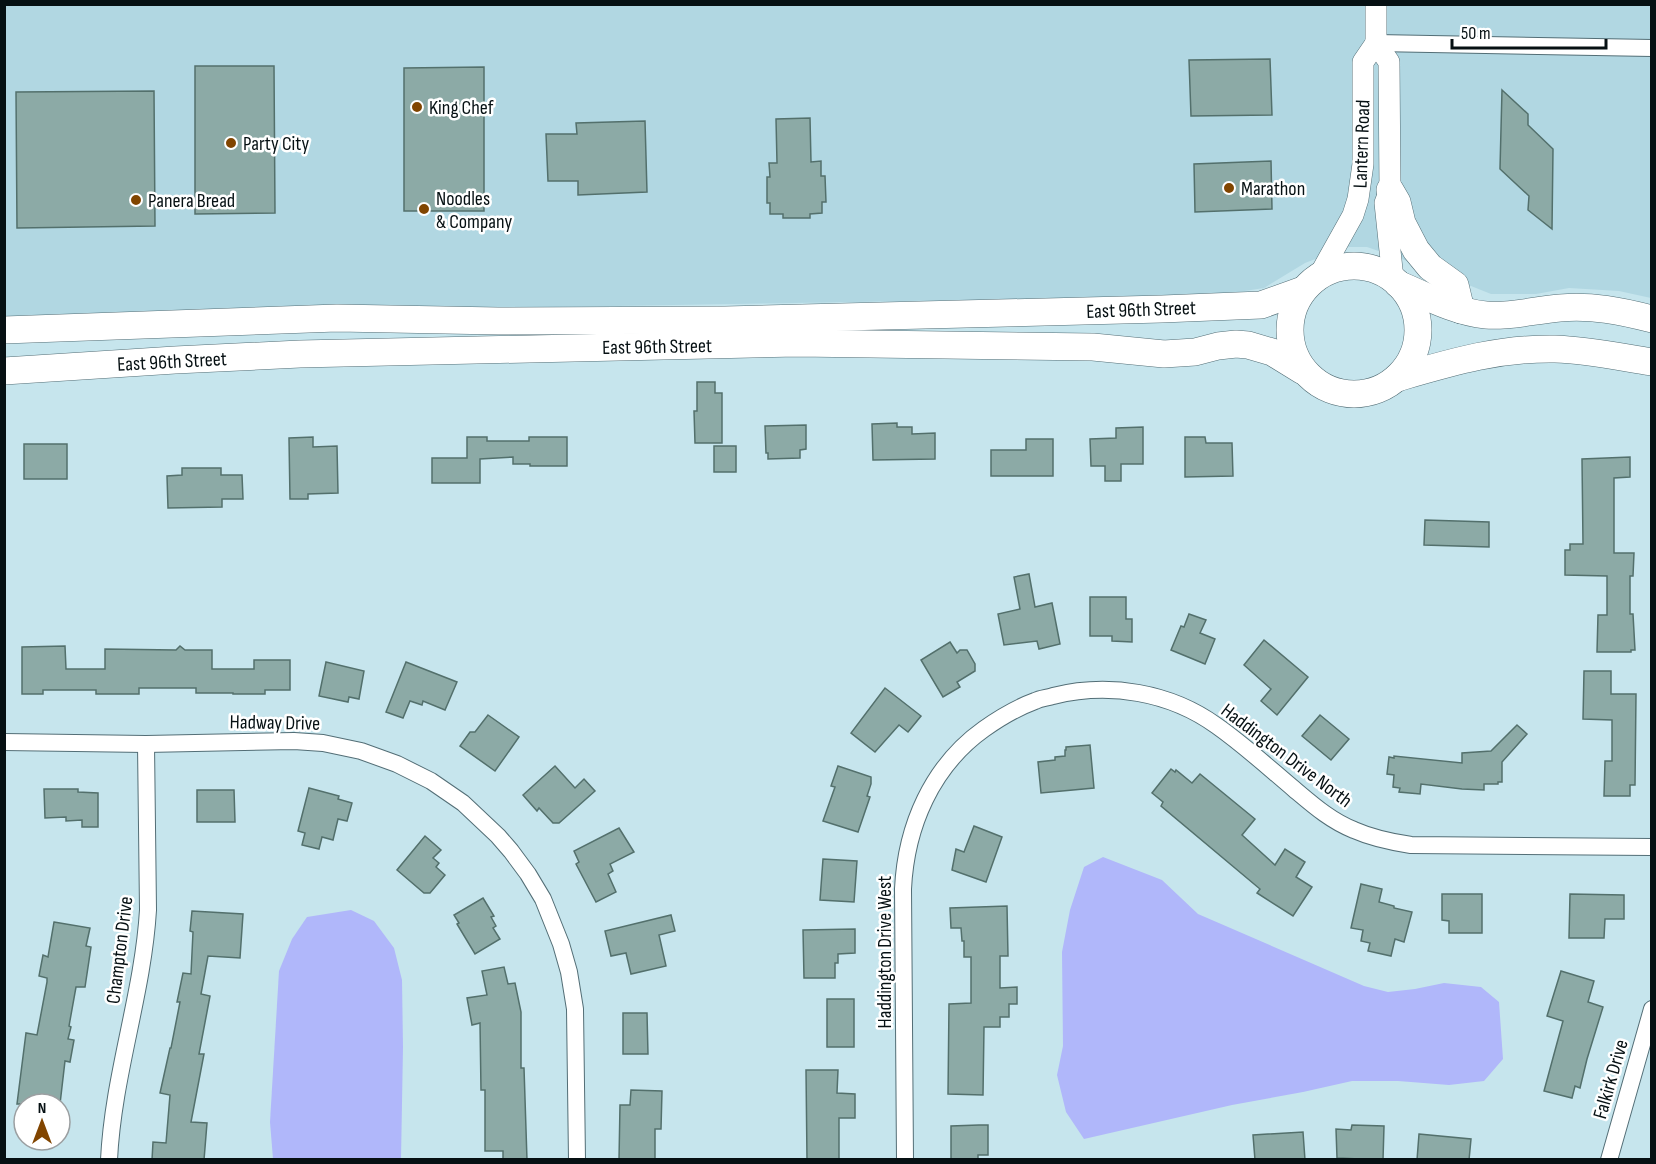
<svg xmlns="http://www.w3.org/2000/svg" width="1656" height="1164" font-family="'Sofia Sans Condensed',sans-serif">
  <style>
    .built { fill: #b1d7e2 }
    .water { fill: #b0b7fa }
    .building { fill: #8caaa6; stroke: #53706c; stroke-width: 1.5 }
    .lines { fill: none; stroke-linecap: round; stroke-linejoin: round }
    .minor-casing { stroke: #536e76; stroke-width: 18 }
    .tertiary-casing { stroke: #536e76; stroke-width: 22 }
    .primary-casing { stroke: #536e76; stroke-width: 28 }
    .minor { stroke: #fff; stroke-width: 16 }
    .tertiary { stroke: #fff; stroke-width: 21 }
    .primary { stroke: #fff; stroke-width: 27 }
    .poi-dot { fill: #814500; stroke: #fff; stroke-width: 2 }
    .labels { text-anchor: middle; stroke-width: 5; stroke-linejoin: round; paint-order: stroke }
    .poi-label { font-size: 20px; fill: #061013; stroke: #fff; text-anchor: start }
    .street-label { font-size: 20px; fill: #061013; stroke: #fff }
  </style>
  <rect width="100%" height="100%" fill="#c6e5ed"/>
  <polygon class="built" points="4,5 1651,5 1651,298 1619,291 1569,288 1536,294 1491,294 1416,264 1367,247 1346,247 1305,263 1264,288 1212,296 5,316"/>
  <g class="water">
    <polygon points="1103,857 1162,880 1198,914 1364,986 1388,992 1415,989 1444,983 1481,987 1499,1002 1503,1059 1484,1081 1449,1085 1398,1081 1352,1081 1303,1092 1232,1105 1084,1139 1066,1112 1057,1075 1063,1046 1062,952 1070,910 1084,867"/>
    <polygon points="351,910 374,921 394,948 402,980 403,1047 401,1159 273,1159 270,1122 279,971 292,939 307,917"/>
  </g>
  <g class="building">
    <polygon points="1270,59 1272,115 1191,116 1189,60"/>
    <polygon points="195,66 274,66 275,213 195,214"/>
    <polygon points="484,67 484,211 404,211 404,68"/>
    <polygon points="1502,90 1528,114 1528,125 1553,149 1552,229 1528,210 1529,196 1500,169"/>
    <polygon points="154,91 155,226 17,228 16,92"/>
    <polygon points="810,118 811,162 821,161 821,176 825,176 826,202 822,202 822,213 810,214 810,218 783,218 783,214 770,214 770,203 767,203 767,177 770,177 769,163 777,163 776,119"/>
    <polygon points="645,121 647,192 578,195 578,181 548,181 546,134 577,134 576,123"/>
    <polygon points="1271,161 1272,209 1195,212 1194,164"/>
    <polygon points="697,382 715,382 715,393 722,393 722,443 695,443 694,411 697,411"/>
    <polygon points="897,423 897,427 912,427 912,434 935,433 935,459 873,460 872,424"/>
    <polygon points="806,425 806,449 800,450 800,458 768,459 768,453 766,453 765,426"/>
    <polygon points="1143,427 1143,464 1121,464 1121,481 1105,481 1105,466 1091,466 1090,439 1116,438 1116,428"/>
    <polygon points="313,437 313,447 337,446 338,493 308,494 308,499 290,499 289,438"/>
    <polygon points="467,437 487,437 487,441 529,441 529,437 567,437 567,466 530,466 530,464 513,464 513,457 480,459 480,483 432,483 432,458 467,458"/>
    <polygon points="1185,437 1205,437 1206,443 1232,443 1233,476 1185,477"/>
    <polygon points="1026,439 1053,439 1053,476 991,476 991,450 1026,450"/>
    <rect x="24" y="444" width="43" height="35"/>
    <rect x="714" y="446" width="22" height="26"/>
    <polygon points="1630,457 1630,477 1614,478 1614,553 1634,553 1633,576 1630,576 1630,614 1633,614 1635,650 1631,650 1631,652 1597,652 1598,615 1607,615 1607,576 1565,575 1565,550 1570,550 1570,544 1583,544 1582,459"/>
    <polygon points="182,468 221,468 221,475 242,475 243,499 222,499 222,507 168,508 167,476 182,475"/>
    <polygon points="1425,520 1489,522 1489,547 1424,545"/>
    <polygon points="1029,574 1035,607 1052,603 1060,644 1039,649 1037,641 1004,645 998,614 1020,609 1014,577"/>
    <polygon points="1090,597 1126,597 1126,619 1132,619 1132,642 1112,641 1112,636 1090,636"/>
    <polygon points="1189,614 1206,620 1200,633 1215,639 1205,664 1171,650 1181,626 1184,627"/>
    <polygon points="1264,640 1308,677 1277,715 1261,701 1271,689 1244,665"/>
    <polygon points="950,642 957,653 960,650 967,650 975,664 975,671 957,682 960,687 943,697 921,660"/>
    <polygon points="65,646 66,669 105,669 105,649 176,650 180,646 185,650 212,650 212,669 254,669 254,660 290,660 290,690 265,690 265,694 233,694 233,693 196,693 196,688 139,688 139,694 96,694 96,690 43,690 43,694 22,694 22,647"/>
    <polygon points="326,662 364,671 359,699 349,697 348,702 319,696"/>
    <polygon points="406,662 457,682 445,710 423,701 422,705 410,701 403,718 386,712"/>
    <polygon points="1584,671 1611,671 1611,694 1636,694 1635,785 1630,785 1630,796 1604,796 1605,761 1612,761 1612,720 1583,719"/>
    <polygon points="885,688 921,716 908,732 899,725 875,752 851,733"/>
    <polygon points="488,715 519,737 495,771 460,746 470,732 475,732"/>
    <polygon points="1320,715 1349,739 1331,760 1302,736"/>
    <polygon points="1517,725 1527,734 1502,762 1502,782 1498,782 1498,784 1484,784 1484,790 1462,789 1421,784 1420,794 1399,792 1400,788 1393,787 1394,775 1387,774 1389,757 1394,758 1394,756 1462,763 1462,753 1491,751"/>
    <polygon points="1090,745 1094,788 1041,793 1038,762 1055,760 1055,757 1065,756 1065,750 1066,750 1066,747"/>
    <polygon points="555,766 575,788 584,779 595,791 559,823 553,823 539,808 537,811 523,795"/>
    <polygon points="838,766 871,777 871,784 867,796 870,797 858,832 823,821 835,787 831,786"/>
    <polygon points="1171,769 1175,772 1176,770 1192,783 1200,774 1255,819 1242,835 1275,865 1285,849 1305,862 1296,877 1312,887 1293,916 1257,893 1260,889 1161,806 1163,802 1152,793"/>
    <polygon points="309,788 339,796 338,799 352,803 347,821 338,819 333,840 322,837 319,849 302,845 305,833 298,831"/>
    <polygon points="44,789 78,789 78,792 98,793 98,827 82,827 82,820 66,821 66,817 45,818"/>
    <polygon points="197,790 234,790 235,822 197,822"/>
    <polygon points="974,826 1002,837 986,882 952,870 956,849 964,852"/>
    <polygon points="619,828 634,852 610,864 613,871 608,874 616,892 596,902 576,864 579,862 574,851"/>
    <polygon points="425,836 441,850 433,858 439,863 436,867 445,875 430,893 424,893 397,870"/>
    <polygon points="823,859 857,861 854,902 820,900"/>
    <polygon points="1361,884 1382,889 1379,902 1394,906 1394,908 1412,912 1404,942 1395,939 1391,956 1368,951 1370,943 1361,941 1363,930 1351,928"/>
    <polygon points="1442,894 1482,894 1482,933 1449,933 1449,921 1442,920"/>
    <polygon points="1570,894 1624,895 1624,919 1605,919 1604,938 1569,938"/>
    <polygon points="483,898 494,916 491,917 496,926 493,928 500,939 475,954 457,924 459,923 454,915"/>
    <polygon points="1007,906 1008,956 1000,956 1000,988 1017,987 1017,1004 1009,1004 1009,1017 1000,1017 1000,1027 984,1027 983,1095 948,1094 949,1004 971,1003 971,957 964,957 964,941 962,941 961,928 951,928 950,908"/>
    <polygon points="192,911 243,914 240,958 208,956 201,994 210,996 199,1054 204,1054 191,1122 207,1123 204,1160 152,1160 153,1142 166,1143 170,1095 160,1093 170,1048 171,1048 180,1002 177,1002 183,973 191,974 193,932 190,931"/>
    <polygon points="671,915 675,931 659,935 666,966 631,974 626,953 611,956 605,931"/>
    <polygon points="54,922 90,928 86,946 91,947 85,987 76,987 69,1026 71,1027 68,1039 74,1040 70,1062 65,1061 60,1104 17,1104 26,1033 37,1035 47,982 47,978 39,976 43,955 48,957"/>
    <polygon points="855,929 855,953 838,954 838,963 835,963 835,978 804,978 803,930"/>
    <polygon points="504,967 508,984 515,983 521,1012 521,1068 524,1068 527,1160 503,1160 503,1151 485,1151 485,1090 481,1090 480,1023 472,1025 467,998 487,995 482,971"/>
    <polygon points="1561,971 1594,981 1588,1002 1603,1007 1587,1059 1580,1088 1575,1086 1572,1098 1544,1091 1563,1021 1547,1016"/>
    <rect x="827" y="999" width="27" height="48"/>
    <polygon points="623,1013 647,1013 648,1054 623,1054"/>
    <polygon points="806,1070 838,1070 837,1093 855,1094 855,1118 839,1118 839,1160 807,1160"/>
    <polygon points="631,1090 662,1091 661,1129 655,1129 655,1160 619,1160 620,1105 630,1105"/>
    <polygon points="979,1125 988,1125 988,1155 978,1155 978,1160 951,1160 951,1126"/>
    <polygon points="1352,1125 1384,1126 1383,1160 1337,1158 1336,1129 1351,1130"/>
    <polygon points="1303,1132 1305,1160 1255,1160 1253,1135"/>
    <polygon points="1419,1134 1471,1139 1469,1160 1417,1160"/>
  </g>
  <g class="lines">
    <g class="minor-casing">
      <g id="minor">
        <polyline points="1376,43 1652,48"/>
        <polyline points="4,742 146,744 294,741 323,743 361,751 397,764 431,781 463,803 498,836 511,851 528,874 543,899 561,944 569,972 575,1009 577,1160"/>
        <path d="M109 1160C113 1075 143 994 148 910L146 744"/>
        <path d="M905 1160 903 889C906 826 932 766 984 729 1001 717 1016 708 1035 701 1041 698 1047 698 1053 696 1109 682 1170 692 1217 726 1244 745 1269 768 1294 789 1313 805 1331 821 1354 830 1372 838 1391 842 1411 845L1652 847"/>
        <polyline points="1609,1160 1652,1009"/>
      </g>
    </g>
    <g class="tertiary-casing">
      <g id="tertiary">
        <polyline points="1376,4 1376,43 1389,62 1390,190 1385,203 1393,279"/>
        <polyline points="1319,276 1353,215 1358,199 1363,164 1363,62 1376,43"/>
      </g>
    </g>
    <g class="primary-casing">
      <g id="primary">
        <polyline points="1390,190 1397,202 1402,223 1416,250 1430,267 1455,285 1461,310"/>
        <circle cx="1354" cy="330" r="64"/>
        <path d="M1398 284C1426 296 1455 312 1486 315 1511 317 1535 310 1560 308 1591 305 1621 311 1652 319"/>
        <polyline points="4,330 337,318 498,321 725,320 1162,309 1261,305 1303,290"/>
        <polyline points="4,371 175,360 300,354 797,343 1093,347 1164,354 1195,352 1218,346 1236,344 1248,345 1272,352 1303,371"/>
        <path d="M1397 378C1452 362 1498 348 1555 349 1588 350 1620 357 1652 362"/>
      </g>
    </g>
    <use href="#minor" class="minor"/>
    <use href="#tertiary" class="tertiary"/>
    <use href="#primary" class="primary"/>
  </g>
  <g class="poi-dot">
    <circle cx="417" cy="107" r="6"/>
    <circle cx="231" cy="143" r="6"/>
    <circle cx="1229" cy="188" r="6"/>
    <circle cx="136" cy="200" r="6"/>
    <circle cx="424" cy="209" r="6"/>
  </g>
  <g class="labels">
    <g class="poi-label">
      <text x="429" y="114">King Chef</text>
      <text x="243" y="150">Party City</text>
      <text x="1241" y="195">Marathon</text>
      <text x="436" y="205">Noodles<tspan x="436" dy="23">&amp; Company</tspan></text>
      <text x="148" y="207">Panera Bread</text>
    </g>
    <g class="street-label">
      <text transform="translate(1361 144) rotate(-88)" y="7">Lantern Road</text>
      <text transform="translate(1141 309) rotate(-2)" y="7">East 96th Street</text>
      <text transform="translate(657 346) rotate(-1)" y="7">East 96th Street</text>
      <text transform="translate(172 361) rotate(-3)" y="7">East 96th Street</text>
      <text transform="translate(275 722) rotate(1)" y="7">Hadway Drive</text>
      <text transform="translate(1287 755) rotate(37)" y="7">Haddington Drive North</text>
      <text transform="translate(119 950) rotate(-83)" y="7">Champton Drive</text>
      <text transform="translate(884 952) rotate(-90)" y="7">Haddington Drive West</text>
      <text transform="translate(1610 1079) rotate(-74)" y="7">Falkirk Drive</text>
    </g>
  </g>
  <rect width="1656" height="1164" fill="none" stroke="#061013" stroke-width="12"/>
  <g transform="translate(42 1122)"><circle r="28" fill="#ffffff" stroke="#9b9fa1" stroke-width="1.5"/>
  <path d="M0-4.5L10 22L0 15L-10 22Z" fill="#814500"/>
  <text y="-9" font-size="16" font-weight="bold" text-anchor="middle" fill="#061013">N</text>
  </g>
  <path d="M1452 39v9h154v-9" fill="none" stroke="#061013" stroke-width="3"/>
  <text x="1461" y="39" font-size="18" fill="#061013" stroke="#ffffff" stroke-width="4.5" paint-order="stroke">50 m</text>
</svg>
